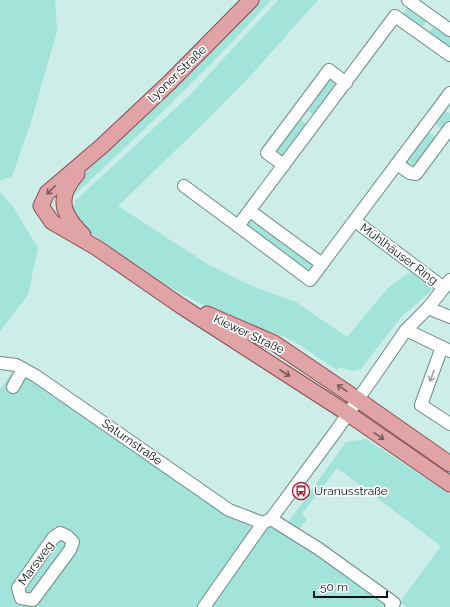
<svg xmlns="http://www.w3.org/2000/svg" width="450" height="607" font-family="Raleway,sans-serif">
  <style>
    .green { fill: #a2e3da }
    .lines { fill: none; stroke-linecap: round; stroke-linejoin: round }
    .minor-casing { stroke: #6f8d88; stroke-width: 14 }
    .major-casing { stroke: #894a4c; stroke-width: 17 }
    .minor { stroke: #fff; stroke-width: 12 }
    .major { stroke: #e1a4a6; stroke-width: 15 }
    .oneway { stroke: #765c5d }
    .oneway2 { stroke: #9da1a1 }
    .labels { text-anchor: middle; stroke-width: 3.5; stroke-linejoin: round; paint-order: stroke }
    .street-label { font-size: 12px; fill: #0a1514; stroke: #fff }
    .poi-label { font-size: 12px; fill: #0a1514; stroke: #fff; text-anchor: start }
  </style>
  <rect width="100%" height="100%" fill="#cdede8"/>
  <g class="green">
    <polygon points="0,0 55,0 57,31 31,122 12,176 0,181"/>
    <path d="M258 0H271C208 70 140 134 71 198L77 180 170 93 203 60Z"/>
    <polygon points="278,0 318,0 251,75 212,115 118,206 209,265 252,286 296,302 347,337 388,288 413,270 433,285 430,292 401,317 361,369 353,371 339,367 337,370 297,343 285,337 223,316 161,282 82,227 70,208 75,205 75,201 190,95"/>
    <path d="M408 6 428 20 423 26C416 25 406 18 404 12Z"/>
    <polygon points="435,25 450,34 450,49 431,35 430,31"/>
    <polygon points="327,75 338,81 314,114 305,110"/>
    <polygon points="444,111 450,113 450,124 443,130 435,123"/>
    <polygon points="299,117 306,124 282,156 280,157 273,151"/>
    <polygon points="427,133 430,133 436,137 414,170 406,164 406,162"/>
    <polygon points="0,192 13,207 38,248 28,295 0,331"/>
    <polygon points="251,219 314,265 310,272 307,273 245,226"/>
    <polygon points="16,367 229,510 271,519 319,549 399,607 0,607 0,389"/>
    <polygon points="366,439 450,494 450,607 407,607 400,602 441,546 337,468 302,514 307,519 298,530 287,524 346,442"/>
  </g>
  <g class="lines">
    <g class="minor-casing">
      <g id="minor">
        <polyline points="408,0 450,30"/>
        <polyline points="450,55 395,16 238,226 310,280 450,93"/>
        <polyline points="397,164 410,173 416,174 450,128"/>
        <polyline points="284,165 267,153 329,70 346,83"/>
        <polyline points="184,186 238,226"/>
        <polyline points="250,211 322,264"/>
        <polyline points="355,221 444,288"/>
        <polyline points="428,308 450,317"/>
        <polyline points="406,330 450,351"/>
        <polyline points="442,347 421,405 450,424"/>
        <polyline points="0,363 16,365 36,376 229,510 263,523"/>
        <polyline points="13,387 23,369"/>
        <polyline points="271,519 319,549 394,603 391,607"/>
        <polygon points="60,533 67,536 73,542 70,550 33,600 21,598 18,588 53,538"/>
        <polyline points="204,607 263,523 271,519 336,431 406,330 428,308 450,280"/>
      </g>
    </g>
    <g class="major-casing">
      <g id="major">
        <polyline points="251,0 170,82 102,146 47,193 41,206 52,222 97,248 181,306 347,413 450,484"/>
        <path d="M77 174C56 198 62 214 83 235"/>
        <polyline points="207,314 274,343 357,399 450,464"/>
      </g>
    </g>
    <use href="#minor" class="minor"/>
    <use href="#major" class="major"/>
  </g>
  <defs><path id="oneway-shaft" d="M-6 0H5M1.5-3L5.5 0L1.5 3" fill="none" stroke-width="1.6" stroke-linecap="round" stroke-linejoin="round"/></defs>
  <g class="oneway">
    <use href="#oneway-shaft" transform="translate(51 190) rotate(135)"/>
    <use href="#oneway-shaft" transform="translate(285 373) rotate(33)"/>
    <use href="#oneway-shaft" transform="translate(342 388) rotate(-146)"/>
    <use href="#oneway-shaft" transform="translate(379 436) rotate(35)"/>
  </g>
  <use class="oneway2" href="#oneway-shaft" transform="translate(432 376) rotate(110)"/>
  <defs>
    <g id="bus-ring" transform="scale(0.9)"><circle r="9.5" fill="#fff" stroke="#ad1832" stroke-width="1.5"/><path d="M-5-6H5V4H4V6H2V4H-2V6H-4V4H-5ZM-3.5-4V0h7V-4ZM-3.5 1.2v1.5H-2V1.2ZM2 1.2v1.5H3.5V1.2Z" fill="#ad1832"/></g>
  </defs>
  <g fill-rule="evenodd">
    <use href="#bus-ring" x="301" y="491"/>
  </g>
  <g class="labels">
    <g class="street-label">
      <text transform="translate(177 74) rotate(-44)" y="4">Lyoner Straße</text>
      <text transform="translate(399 254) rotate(37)" y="4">Mühlhäuser Ring</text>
      <text transform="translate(249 334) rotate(25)" y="4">Kiewer Straße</text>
      <text transform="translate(132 442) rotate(35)" y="4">Saturnstraße</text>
      <text transform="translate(36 563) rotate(-54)" y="4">Marsweg</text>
    </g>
    <g class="poi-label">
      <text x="314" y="495">Uranusstraße</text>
    </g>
  </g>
  <path d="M314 591v6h73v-6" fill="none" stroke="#0a1514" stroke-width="2"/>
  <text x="320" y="591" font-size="12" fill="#0a1514" stroke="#ffffff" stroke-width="3" paint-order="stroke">50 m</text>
</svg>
